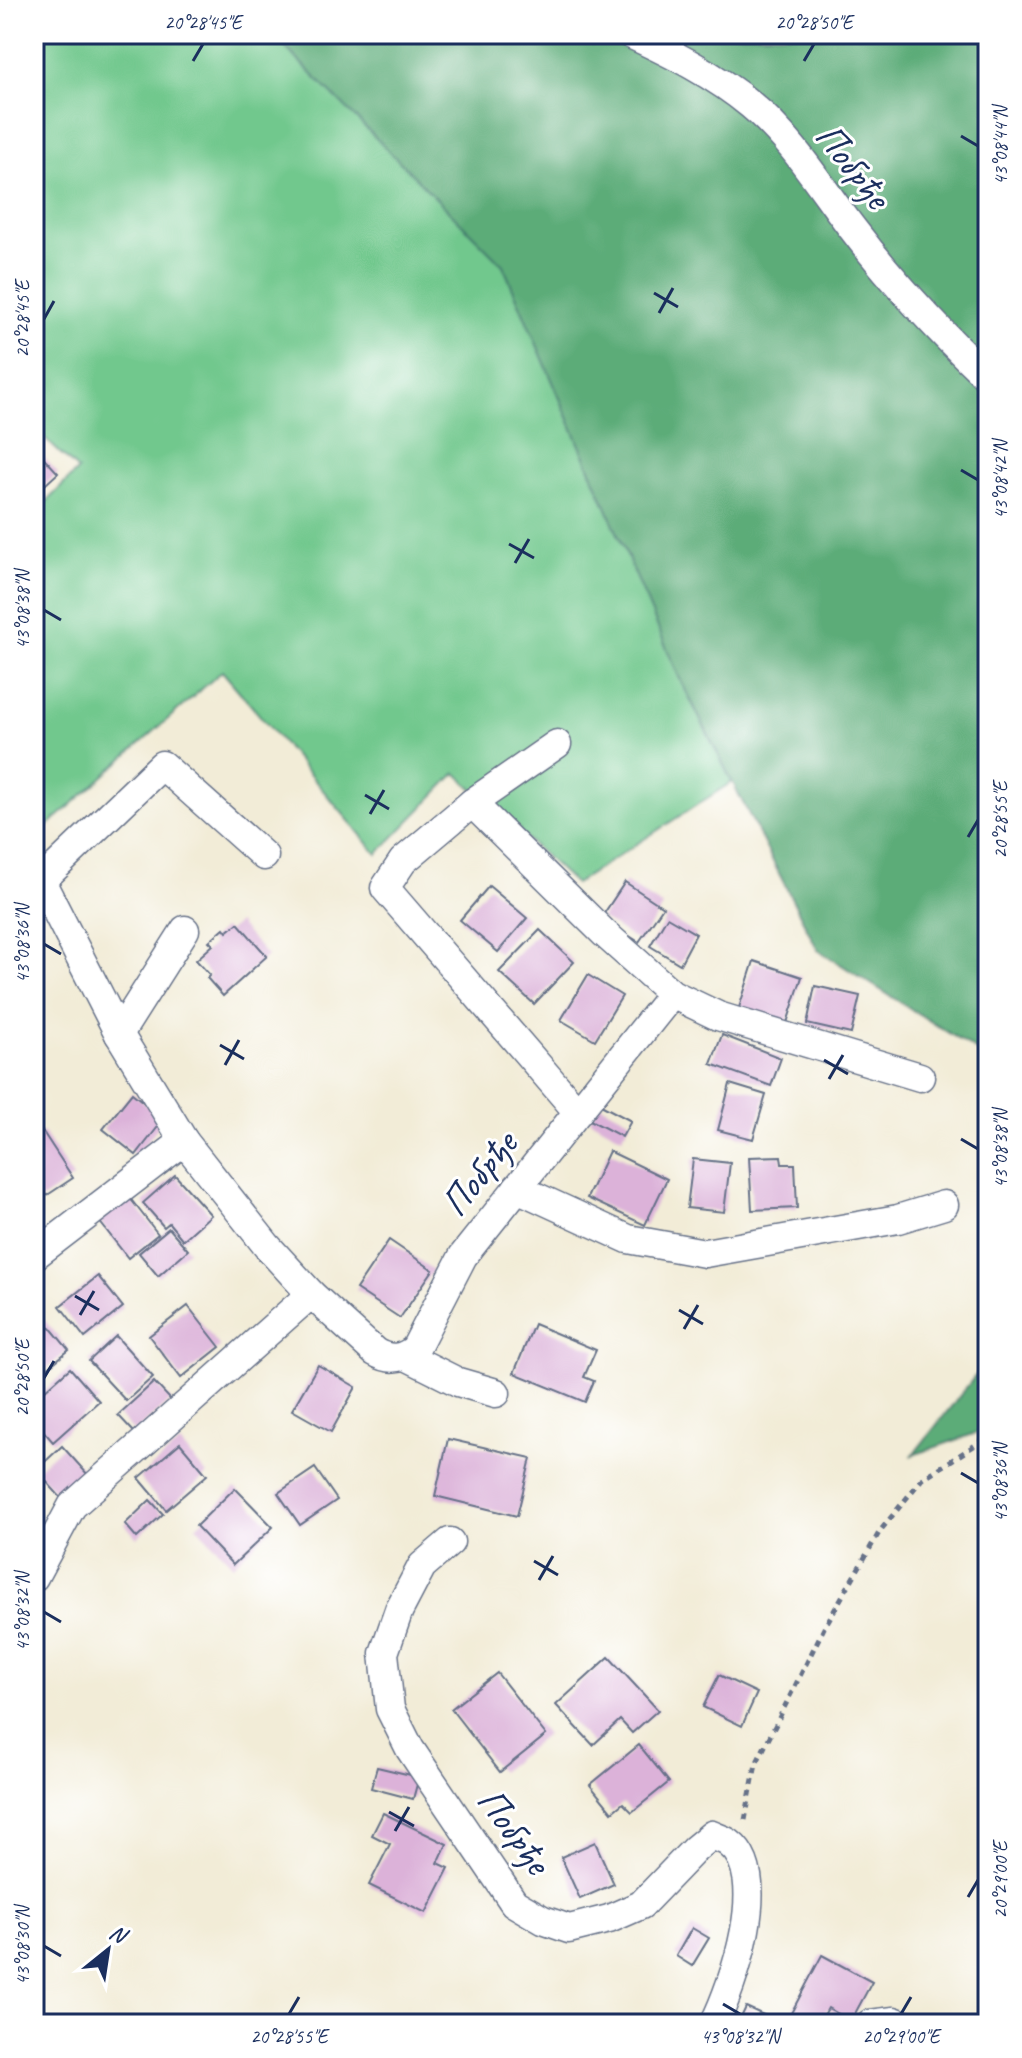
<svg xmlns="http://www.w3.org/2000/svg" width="1022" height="2058" font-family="Caveat,sans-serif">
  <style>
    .green { fill: #71c88d; stroke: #467c76; stroke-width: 2 }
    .forest { fill: #5cac78; stroke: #3c6e6b; stroke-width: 2 }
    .building { fill: #dcb2d9 }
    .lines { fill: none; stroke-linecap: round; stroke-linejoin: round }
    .street-casing { stroke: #667188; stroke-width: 31 }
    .path { stroke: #667188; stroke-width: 5; stroke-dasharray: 6 6; stroke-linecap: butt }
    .street { stroke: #fff; stroke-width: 28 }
    .ticks { fill: none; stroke: #1b2f5e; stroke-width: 3 }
    .labels { text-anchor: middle; stroke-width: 6; stroke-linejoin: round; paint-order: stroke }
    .street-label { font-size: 40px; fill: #1b2f5e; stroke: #fff }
    .neatline { fill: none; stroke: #1b2f5e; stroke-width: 3 }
    .ticks-label { font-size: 20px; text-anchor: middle; fill: #1b2f5e }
  </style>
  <rect width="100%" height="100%" fill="#fff"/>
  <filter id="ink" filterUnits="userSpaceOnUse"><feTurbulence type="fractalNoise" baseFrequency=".0125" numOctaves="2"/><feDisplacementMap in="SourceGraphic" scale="16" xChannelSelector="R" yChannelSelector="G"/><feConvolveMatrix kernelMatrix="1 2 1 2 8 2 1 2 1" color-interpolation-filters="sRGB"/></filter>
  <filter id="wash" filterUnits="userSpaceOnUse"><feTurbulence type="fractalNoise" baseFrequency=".006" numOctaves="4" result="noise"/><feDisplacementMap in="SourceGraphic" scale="32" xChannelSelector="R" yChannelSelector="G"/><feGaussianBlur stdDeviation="1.8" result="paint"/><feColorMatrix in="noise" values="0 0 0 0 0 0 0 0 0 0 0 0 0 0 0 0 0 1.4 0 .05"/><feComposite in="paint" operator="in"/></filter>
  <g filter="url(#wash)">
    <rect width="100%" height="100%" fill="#f2ecd7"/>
    <polygon class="green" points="34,34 272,34 503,265 680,679 732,782 575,884 456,773 377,854 222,671 34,838 34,514 78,470 34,428"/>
    <g class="forest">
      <polygon points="272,34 988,34 988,1058 818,950 680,679 503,265"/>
      <polygon points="988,1360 988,1429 913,1455"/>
    </g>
    <g id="blocks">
      <g class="building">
        <polygon points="34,447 58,473 34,495"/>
        <polygon points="625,882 663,907 639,942 601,918"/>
        <polygon points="489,886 527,918 498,952 460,920"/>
        <polygon points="667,917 696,934 680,964 650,946"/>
        <polygon points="238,923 267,956 223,996 207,978 210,975 196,960 213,945 209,941 224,928 227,932"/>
        <polygon points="540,930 574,962 534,1004 499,972"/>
        <polygon points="754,961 802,977 785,1029 737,1014"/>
        <polygon points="588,975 622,996 595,1040 561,1020"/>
        <polygon points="815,986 860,996 851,1034 807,1024"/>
        <polygon points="722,1035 781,1058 771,1086 711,1064"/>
        <polygon points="730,1084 766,1095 753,1139 718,1130"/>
        <polygon points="132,1093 164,1119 136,1155 103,1129"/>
        <polygon points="599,1104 631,1121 622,1137 590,1120"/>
        <polygon points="43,1132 73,1178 34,1204 34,1138"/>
        <polygon points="609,1151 667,1179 645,1225 587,1198"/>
        <polygon points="781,1156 782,1164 795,1164 797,1208 752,1210 749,1157"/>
        <polygon points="693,1159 730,1163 724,1212 687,1208"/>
        <polygon points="175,1175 211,1215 183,1240 169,1223 164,1227 143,1203"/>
        <polygon points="129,1197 158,1234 128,1258 99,1221"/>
        <polygon points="169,1228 188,1250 158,1276 139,1253"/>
        <polygon points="389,1240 433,1270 400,1318 356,1289"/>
        <polygon points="98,1276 123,1307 85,1338 60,1306"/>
        <polygon points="188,1306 220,1347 181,1378 149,1336"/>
        <polygon points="40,1315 69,1350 34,1379 34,1320"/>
        <polygon points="534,1324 596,1350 584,1377 594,1381 585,1402 514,1373"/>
        <polygon points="116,1336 153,1377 126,1401 89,1361"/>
        <polygon points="318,1365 356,1387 331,1432 292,1410"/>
        <polygon points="70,1368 99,1401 53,1442 34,1420 34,1400"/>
        <polygon points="154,1382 171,1400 134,1432 118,1415"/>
        <polygon points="448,1439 531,1458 517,1516 435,1496"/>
        <polygon points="180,1443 207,1475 166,1510 139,1478"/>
        <polygon points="62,1446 89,1476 63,1500 36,1470"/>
        <polygon points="315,1468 337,1500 300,1525 278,1493"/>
        <polygon points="235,1488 273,1527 233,1565 196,1526"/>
        <polygon points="150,1500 163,1514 137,1538 125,1524"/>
        <polygon points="609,1657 658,1710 632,1733 620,1720 593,1745 556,1705"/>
        <polygon points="497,1673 546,1735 500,1772 451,1709"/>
        <polygon points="719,1675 757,1693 742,1726 703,1707"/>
        <polygon points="639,1745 669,1782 632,1812 623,1803 612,1812 590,1785"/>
        <polygon points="377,1767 419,1777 413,1799 371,1788"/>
        <polygon points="383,1813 447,1844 438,1863 449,1868 426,1913 369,1885 390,1844 372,1835"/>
        <polygon points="595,1842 614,1884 580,1899 561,1857"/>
        <polygon points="692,1928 709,1938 692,1966 676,1956"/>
        <polygon points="822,1955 872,1982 851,2021 828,2008 819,2024 806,2024 790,2015"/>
        <polygon points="746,2007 783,2024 738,2024"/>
      </g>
    </g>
  </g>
  <g filter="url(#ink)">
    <use href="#blocks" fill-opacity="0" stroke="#667188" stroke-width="2"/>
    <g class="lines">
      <g class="street-casing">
        <g id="street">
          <path d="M630 34C673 54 715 75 751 105 792 139 820 186 852 228 892 281 940 332 988 378"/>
          <polyline points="557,744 472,803 403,861 385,888 578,1112"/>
          <polyline points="472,803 604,933 672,994 718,1016 920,1077"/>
          <polyline points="119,1034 185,930"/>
          <polyline points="184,1141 119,1034 41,881 162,765 264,856"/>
          <polyline points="517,1188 628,1239 705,1253 898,1219 944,1205"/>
          <path d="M34 1256 184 1141 267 1246 311 1294 375 1352C390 1361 402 1359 415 1349L463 1256 672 994"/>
          <polyline points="406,1356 458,1382 496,1393"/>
          <path d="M450 1542 422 1566 399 1610 384 1653 390 1709 410 1749 514 1903 543 1920 569 1929 609 1919 641 1905 695 1849 712 1835C718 1838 725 1840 729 1843 772 1875 733 1986 714 2024"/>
          <polyline points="34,1577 72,1506 311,1294"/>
          <polyline points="870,2024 894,2021 902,2024"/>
        </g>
      </g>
      <polyline class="path" points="745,1820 756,1764 824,1628 880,1531 922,1479 988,1437"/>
      <use href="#street" class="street"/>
    </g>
  </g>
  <path class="ticks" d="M193 61 203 44M804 61 814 44M961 136 978 146M654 293 678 307M659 313 673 288M44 319 54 301M961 470 978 480M509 544 534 558M515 563 529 539M44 610 61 620M365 795 389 809M370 814 384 790M968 837 978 820M44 944 61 954M220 1045 244 1059M824 1060 848 1074M225 1065 239 1040M829 1079 843 1055M961 1139 978 1149M75 1296 99 1310M679 1310 703 1324M80 1315 94 1291M684 1329 698 1305M44 1378 54 1361M961 1473 978 1483M534 1561 558 1575M539 1580 553 1556M44 1612 61 1622M389 1812 414 1826M395 1831 409 1807M968 1897 978 1880M44 1946 61 1956M723 2004 740 2014M289 2014 299 1997M901 2014 911 1997"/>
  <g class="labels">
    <g class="street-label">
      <text transform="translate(854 165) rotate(52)" y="14">Побрђе</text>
      <text transform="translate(478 1173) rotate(-51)" y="14">Побрђе</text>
      <text transform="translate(515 1830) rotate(54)" y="14">Побрђе</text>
    </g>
  </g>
  <rect width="1022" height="2058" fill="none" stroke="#fff" stroke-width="88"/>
  <g transform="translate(108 1950) rotate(30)" stroke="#ffffff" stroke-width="6" paint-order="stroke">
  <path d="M0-6L14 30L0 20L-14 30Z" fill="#1b2f5e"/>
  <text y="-12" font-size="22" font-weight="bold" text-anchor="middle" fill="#1b2f5e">N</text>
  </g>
  <rect x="44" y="44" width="934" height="1970" class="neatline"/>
  <g class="ticks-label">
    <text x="203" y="29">20°28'45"E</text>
    <text x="814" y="29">20°28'50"E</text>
    <text transform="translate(1000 146) rotate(-90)" y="7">43°08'44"N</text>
    <text transform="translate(22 319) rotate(-90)" y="7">20°28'45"E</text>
    <text transform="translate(1000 480) rotate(-90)" y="7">43°08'42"N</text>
    <text transform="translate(22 610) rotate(-90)" y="7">43°08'38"N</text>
    <text transform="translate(1000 820) rotate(-90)" y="7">20°28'55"E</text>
    <text transform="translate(22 944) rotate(-90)" y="7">43°08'36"N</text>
    <text transform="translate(1000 1149) rotate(-90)" y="7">43°08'38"N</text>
    <text transform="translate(22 1378) rotate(-90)" y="7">20°28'50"E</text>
    <text transform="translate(1000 1483) rotate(-90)" y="7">43°08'36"N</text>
    <text transform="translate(22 1612) rotate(-90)" y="7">43°08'32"N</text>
    <text transform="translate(1000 1880) rotate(-90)" y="7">20°29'00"E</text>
    <text transform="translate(22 1946) rotate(-90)" y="7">43°08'30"N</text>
    <text x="289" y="2043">20°28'55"E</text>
    <text x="740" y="2043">43°08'32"N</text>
    <text x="901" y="2043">20°29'00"E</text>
  </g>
</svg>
